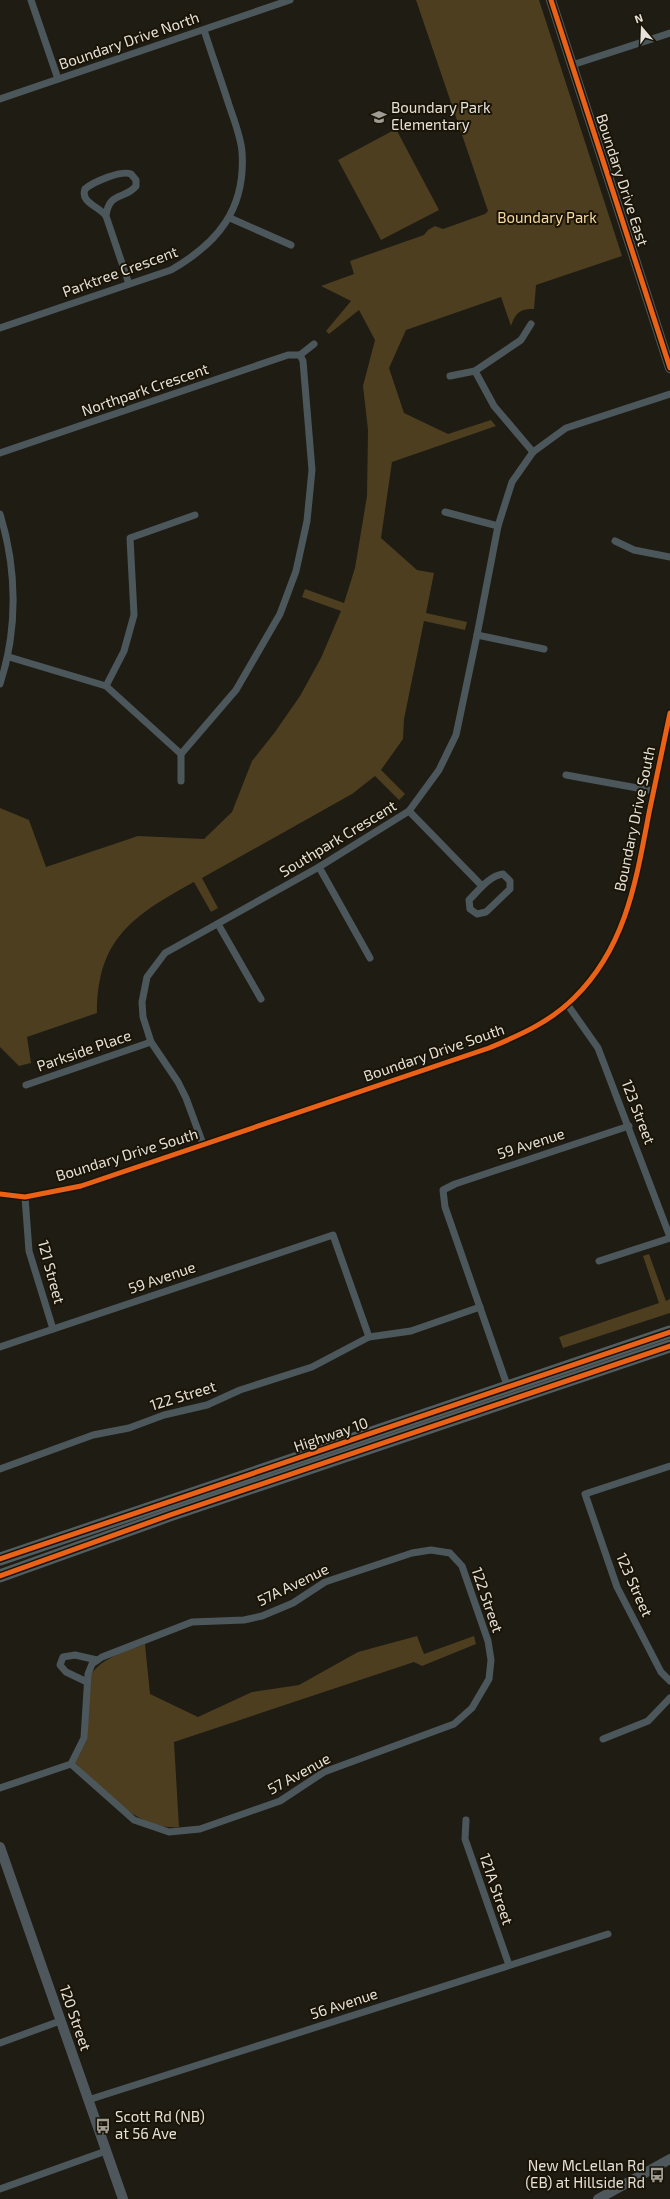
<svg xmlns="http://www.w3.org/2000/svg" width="670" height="2199" font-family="'Exo 2',sans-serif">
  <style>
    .green { fill: #4c3e1f }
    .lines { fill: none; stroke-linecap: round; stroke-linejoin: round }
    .street { stroke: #4c575b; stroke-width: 7 }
    .secondary { stroke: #4e585c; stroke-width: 10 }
    .highway { stroke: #515d60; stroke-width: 13 }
    .cycleway-casing { stroke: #1a1407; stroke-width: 8 }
    .cycleway { stroke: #ea6118; stroke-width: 5 }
    .labels { text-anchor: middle; stroke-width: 4; stroke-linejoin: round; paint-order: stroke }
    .street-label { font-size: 15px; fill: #e5e1d8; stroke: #1a1407 }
    .poi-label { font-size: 15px; fill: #e5e1d8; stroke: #1a1407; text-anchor: start }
    .park-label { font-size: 15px; fill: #f9db9d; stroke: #1a1407 }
  </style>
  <rect width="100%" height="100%" fill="#1f1c14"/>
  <g class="green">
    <path d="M416 0H539L622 256 536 285 534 309C521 308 515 313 511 326L501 297 406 330 389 368 404 413 448 434 491 420 496 426 392 462 381 538 417 570 434 573 426 613 467 622 465 630 424 621 404 719 403 739 381 770 405 794 399 800 375 776 352 794 202 878 218 908 211 912 194 882C134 915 97 938 97 1013L27 1037 31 1063 19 1066 0 1047V808L29 820 46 867 138 836 204 839 232 812 252 761 275 732 300 696 321 658 341 611 302 597 305 589 344 603 355 568 367 496 368 430 363 386 375 340 359 310 329 334 326 331 351 301 321 286 354 274 350 261 424 235 428 230 435 226 443 229 485 214 488 211Z"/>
    <polygon points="396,129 439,210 381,240 338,160"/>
    <polygon points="649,1254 666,1301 670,1299 670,1313 563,1348 559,1337 659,1303 643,1256"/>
    <path d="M417 1636 424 1654 474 1636 476 1644 422 1666 414 1662 174 1742 179 1827C137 1831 104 1789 75 1763L87 1740 90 1676C102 1657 125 1652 145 1644L150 1694 198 1717 252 1692 299 1685 358 1652Z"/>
  </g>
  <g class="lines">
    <g class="street">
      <polyline points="31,0 58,79"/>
      <polyline points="572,65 670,33"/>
      <polyline points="0,99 290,0"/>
      <path d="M106 216C109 191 125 200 136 186V180L131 174C121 170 93 182 85 189 80 203 99 206 106 216L129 284"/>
      <polyline points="230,218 291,245"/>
      <path d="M0 328 171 270C218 243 246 209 242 152 241 137 234 120 229 105 221 80 212 55 204 30"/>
      <polyline points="300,355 314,344"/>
      <polyline points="475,371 494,406 533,452"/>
      <polyline points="450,376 475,371 521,340 531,324"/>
      <polyline points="0,453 288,355 300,355 303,361 312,470 307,521 296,571 280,614 236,690 181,754 106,686 9,657"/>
      <polyline points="445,512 498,526"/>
      <path d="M0 514C17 569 18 629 0 684"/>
      <polyline points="615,541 634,550 670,557"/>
      <polyline points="477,635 544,649"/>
      <polyline points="106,686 124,651 134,615 130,538 195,515"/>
      <polyline points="181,754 181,781"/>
      <polyline points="566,775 654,791"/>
      <polyline points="409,811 482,886"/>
      <polyline points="319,867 370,958"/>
      <path d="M503 874 510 881V889L486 912 477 914 470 909 469 900C479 890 489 876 503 874Z"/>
      <polyline points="218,924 261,999"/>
      <polyline points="567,1004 598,1048 670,1237"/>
      <polyline points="26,1085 151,1042"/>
      <polyline points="203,1144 186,1098 178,1082 151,1042 143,1017 142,1002 147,977 165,953 319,867 409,811 439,770 456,735 477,635 498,526 512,482 533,452 566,428 670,394"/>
      <path d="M0 1194 25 1197 81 1186 489 1048C520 1035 550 1022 574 998 626 947 636 881 649 813 656 780 663 746 670 713"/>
      <polyline points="25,1197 29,1251 53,1329"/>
      <polyline points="599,1261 670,1238"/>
      <polyline points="0,1347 333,1235 369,1337"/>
      <polyline points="508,1388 445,1207 443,1190 455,1184 629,1126"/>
      <polyline points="670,1466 585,1494 617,1587 661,1672 670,1681"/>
      <polyline points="0,1469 93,1435 129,1428 164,1415 207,1405 240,1390 312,1367 369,1337 411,1331 480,1307"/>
      <polyline points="87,1682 66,1672 60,1665 63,1657 75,1655 97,1660"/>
      <polyline points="603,1739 648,1721 670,1698"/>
      <polyline points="0,1788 71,1764 84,1738 88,1674 92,1664 102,1657 192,1622 244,1620 262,1616 293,1603 325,1582 412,1553 431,1550 450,1553 462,1566 488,1641 491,1660 489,1679 472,1708 454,1724 324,1772 280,1801 200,1829 169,1832 134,1820 71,1764"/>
      <polyline points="466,1820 465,1839 509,1965"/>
      <polyline points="0,2043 60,2021"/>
      <polyline points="88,2100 608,1934"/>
      <polyline points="0,2189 106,2151"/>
    </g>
    <g class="secondary">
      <polyline points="551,0 670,368"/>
      <polyline points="0,1847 123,2199"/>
      <polyline points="598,2199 670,2159"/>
    </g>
    <g class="highway">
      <polyline points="0,1559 670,1332"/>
      <polyline points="0,1576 170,1515 670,1346"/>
    </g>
    <g class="cycleway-casing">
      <g id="cycleway">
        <polyline points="551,0 670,368"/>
        <path d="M0 1194 25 1197 81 1186 489 1048C520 1035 550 1022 574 998 626 947 636 881 649 813 656 780 663 746 670 713"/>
        <polyline points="0,1559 670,1332"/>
        <polyline points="0,1576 170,1515 670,1346"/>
      </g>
    </g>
    <use href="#cycleway" class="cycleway"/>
  </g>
  <defs>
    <g id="school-bare" transform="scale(1.2)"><path d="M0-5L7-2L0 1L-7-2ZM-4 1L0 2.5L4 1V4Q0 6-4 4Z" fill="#a09c93" stroke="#1a1407" stroke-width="2.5" paint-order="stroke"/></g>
    <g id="bus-bare" transform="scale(1.2)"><path d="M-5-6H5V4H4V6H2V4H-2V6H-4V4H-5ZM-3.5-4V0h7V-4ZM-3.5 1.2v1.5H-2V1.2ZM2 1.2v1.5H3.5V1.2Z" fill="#a09c93" stroke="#1a1407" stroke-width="2.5" paint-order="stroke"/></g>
  </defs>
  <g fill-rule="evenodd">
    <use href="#school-bare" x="379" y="117"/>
    <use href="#bus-bare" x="103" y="2126"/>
    <use href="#bus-bare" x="657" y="2175"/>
  </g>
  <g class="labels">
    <g class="street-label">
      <text transform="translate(129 41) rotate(-19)" y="5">Boundary Drive North</text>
      <text transform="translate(622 180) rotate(72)" y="5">Boundary Drive East</text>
      <text transform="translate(120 272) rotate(-20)" y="5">Parktree Crescent</text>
      <text transform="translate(145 390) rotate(-19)" y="5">Northpark Crescent</text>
      <text transform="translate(635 819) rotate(-78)" y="5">Boundary Drive South</text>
      <text transform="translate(338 839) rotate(-31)" y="5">Southpark Crescent</text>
      <text transform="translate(84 1051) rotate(-19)" y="5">Parkside Place</text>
      <text transform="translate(434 1053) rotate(-19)" y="5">Boundary Drive South</text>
      <text transform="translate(638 1112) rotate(69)" y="5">123 Street</text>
      <text transform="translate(531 1144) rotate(-18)" y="5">59 Avenue</text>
      <text transform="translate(127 1155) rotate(-17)" y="5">Boundary Drive South</text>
      <text transform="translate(51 1272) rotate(75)" y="5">121 Street</text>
      <text transform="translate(162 1278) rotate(-19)" y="5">59 Avenue</text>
      <text transform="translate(183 1396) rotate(-17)" y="5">122 Street</text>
      <text transform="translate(331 1435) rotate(-19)" y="5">Highway 10</text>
      <text transform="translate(293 1585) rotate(-26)" y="5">57A Avenue</text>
      <text transform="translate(634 1585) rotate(66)" y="5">123 Street</text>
      <text transform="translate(487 1600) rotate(71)" y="5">122 Street</text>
      <text transform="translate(299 1774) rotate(-29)" y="5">57 Avenue</text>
      <text transform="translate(496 1889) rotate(71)" y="5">121A Street</text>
      <text transform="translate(344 2004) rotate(-18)" y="5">56 Avenue</text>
      <text transform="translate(75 2018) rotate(71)" y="5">120 Street</text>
    </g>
    <g class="poi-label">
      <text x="391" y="113">Boundary Park<tspan x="391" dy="17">Elementary</tspan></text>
      <text x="115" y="2122">Scott Rd (NB)<tspan x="115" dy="17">at 56 Ave</tspan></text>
      <text x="645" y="2171" text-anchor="end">New McLellan Rd<tspan x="645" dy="17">(EB) at Hillside Rd</tspan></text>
    </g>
    <g class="park-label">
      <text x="547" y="223">Boundary Park</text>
    </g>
  </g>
  <g transform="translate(642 28) rotate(341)" stroke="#1a1407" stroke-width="3" paint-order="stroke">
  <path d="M0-3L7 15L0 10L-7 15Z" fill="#e5e1d8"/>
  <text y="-6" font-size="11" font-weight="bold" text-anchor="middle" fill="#e5e1d8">N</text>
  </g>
</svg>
